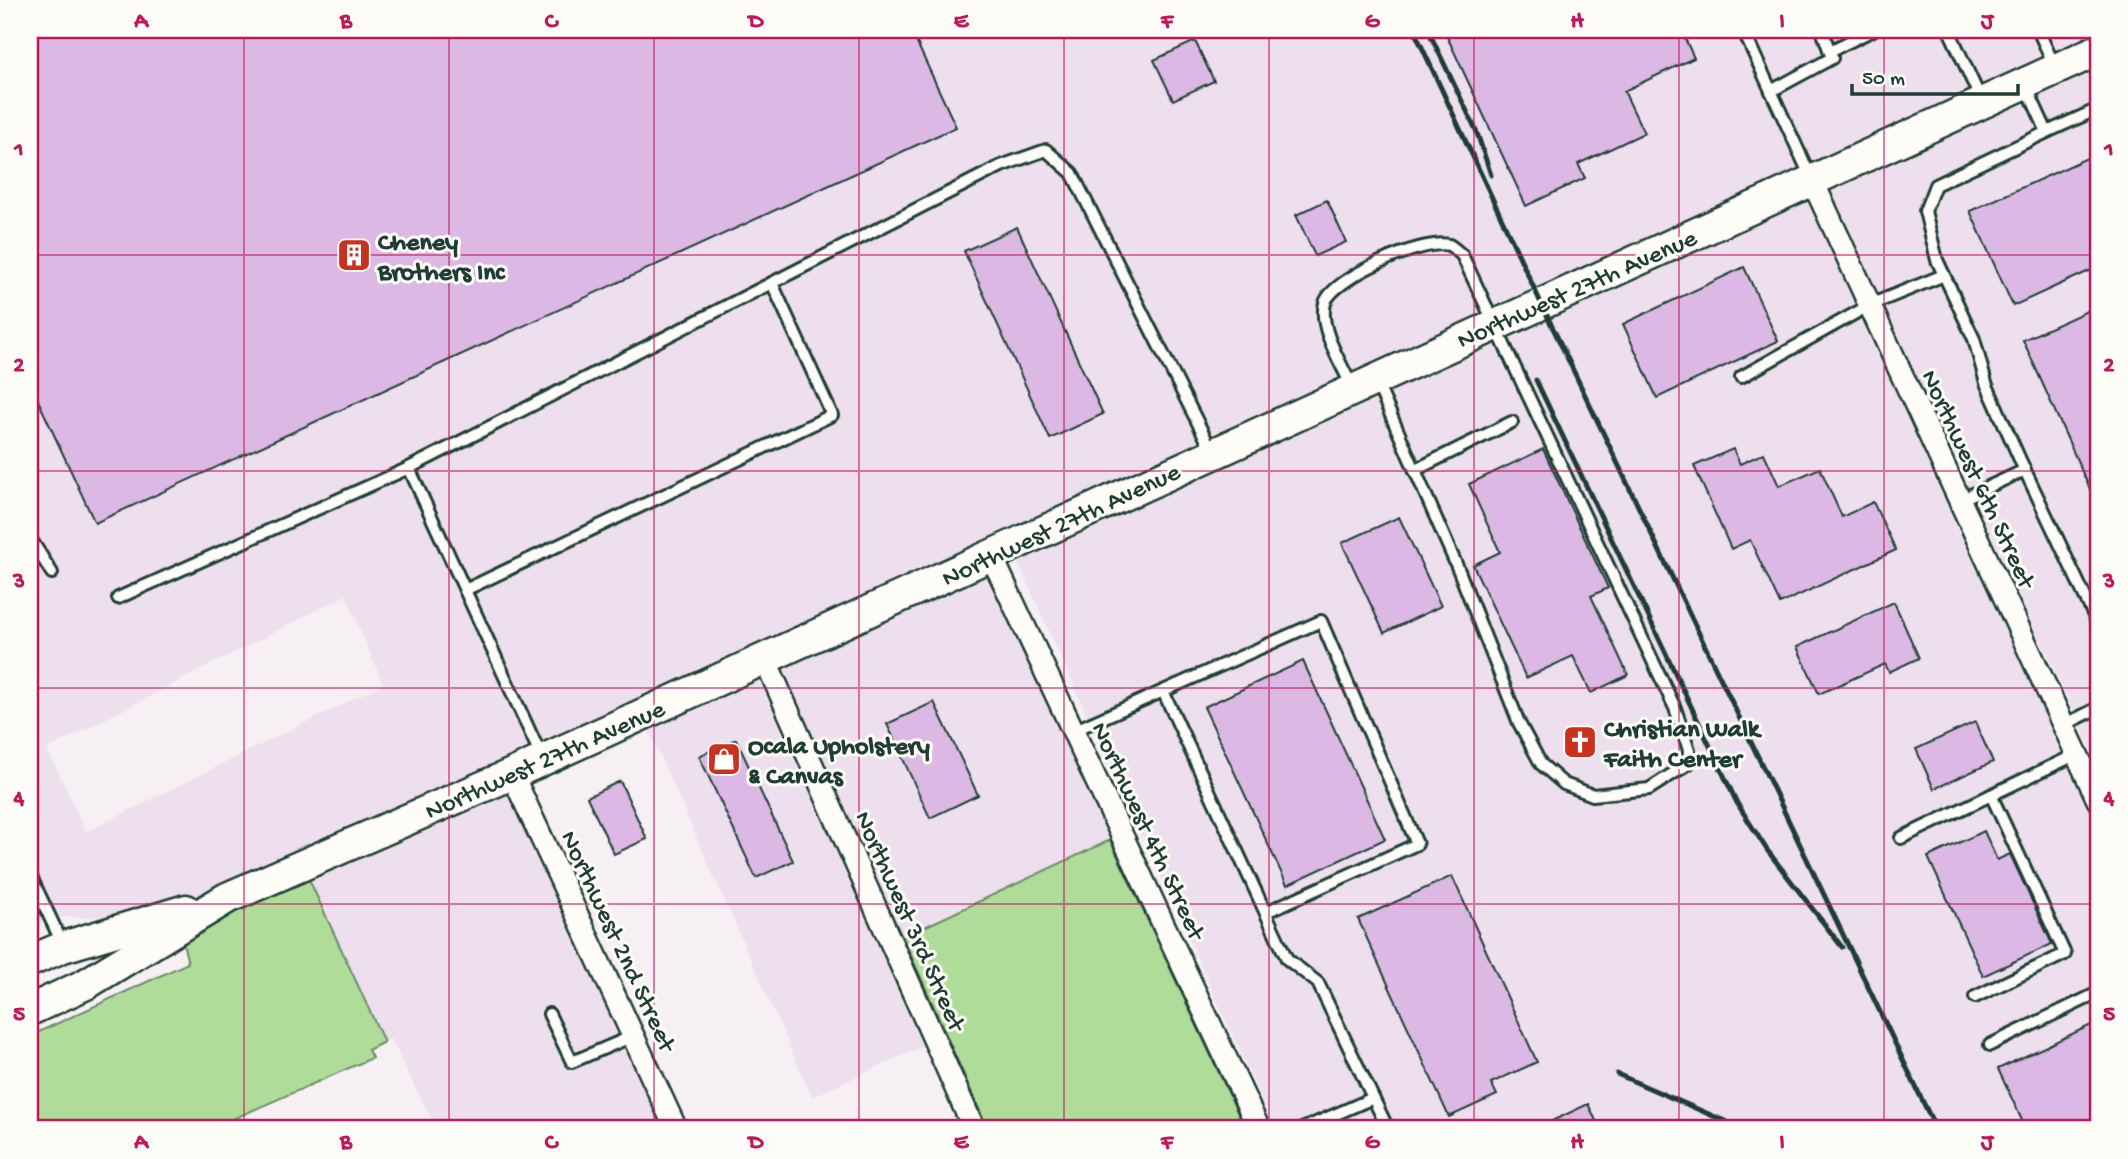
<svg xmlns="http://www.w3.org/2000/svg" width="2128" height="1159" font-family="'Gochi Hand',sans-serif">
  <style>
    .built { fill: #eedfee; fill-rule: evenodd }
    .green { fill: #b0dc9a; stroke: #688c67; stroke-width: 2 }
    .building { fill: #dcb9e4; stroke: #1f3d34; stroke-width: 2 }
    .lines { fill: none; stroke-linecap: round; stroke-linejoin: round }
    .service-casing { stroke: #1f3d34; stroke-width: 16 }
    .minor-casing { stroke: #1f3d34; stroke-width: 26 }
    .secondary-casing { stroke: #1f3d34; stroke-width: 35 }
    .service { stroke: #fdfcf7; stroke-width: 10 }
    .minor { stroke: #fdfcf7; stroke-width: 21 }
    .secondary { stroke: #fdfcf7; stroke-width: 30 }
    .rail { stroke: #1f3d34; stroke-width: 5 }
    .grid { fill: none; stroke: #c2185b; stroke-width: 2; stroke-opacity: 0.55 }
    .labels { text-anchor: middle; stroke-width: 6; stroke-linejoin: round; paint-order: stroke }
    .poi-label { font-size: 26px; font-weight: bold; fill: #1f3d34; stroke: #fdfcf7; text-anchor: start }
    .street-label { font-size: 26px; fill: #1f3d34; stroke: #fdfcf7 }
    .neatline { fill: none; stroke: #c2185b; stroke-width: 2.5 }
    .grid-label { font-size: 23px; text-anchor: middle; font-weight: bold; fill: #c2185b }
  </style>
  <rect width="100%" height="100%" fill="#f6eff3"/>
  <filter id="ink" filterUnits="userSpaceOnUse"><feTurbulence type="fractalNoise" baseFrequency=".0143" numOctaves="2"/><feDisplacementMap in="SourceGraphic" scale="14" xChannelSelector="R" yChannelSelector="G"/><feConvolveMatrix kernelMatrix="1 2 1 2 8 2 1 2 1" color-interpolation-filters="sRGB"/></filter>
  <g filter="url(#ink)">
    <g class="built">
      <path d="M30 30H2098V38L508 764 222 888 124 917H59L30 927ZM346 595 383 684 86 832 47 749Z"/>
      <polygon points="2098,63 2098,764 1828,185"/>
      <polygon points="1805,195 2098,831 2098,1129 1275,1129 1015,556"/>
      <polygon points="984,570 1110,840 903,937 780,662"/>
      <polygon points="756,673 923,1046 812,1097 646,724"/>
      <polygon points="505,790 662,1129 436,1129 391,1039 384,1042 307,875"/>
    </g>
    <g class="green">
      <polygon points="1110,840 1245,1129 988,1129 903,937"/>
      <polygon points="307,875 384,1042 368,1050 372,1058 210,1129 30,1129 30,1036 188,963 182,939 231,909"/>
    </g>
    <g class="building">
      <polygon points="30,30 911,30 956,127 95,523 30,383"/>
      <polygon points="1444,30 1681,30 1694,58 1624,91 1644,133 1578,164 1585,178 1526,206"/>
      <polygon points="1195,41 1214,81 1173,100 1154,60"/>
      <polygon points="2098,153 2098,267 2013,306 1970,211"/>
      <polygon points="1327,200 1346,242 1315,256 1296,215"/>
      <polygon points="1017,227 1103,414 1050,439 964,251"/>
      <polygon points="1744,267 1778,341 1657,398 1623,324"/>
      <polygon points="2098,306 2098,507 2023,340"/>
      <polygon points="1543,449 1608,588 1591,596 1628,675 1591,693 1573,656 1526,678 1473,565 1500,552 1469,484"/>
      <polygon points="1733,449 1740,464 1764,453 1779,486 1820,468 1842,517 1873,502 1896,550 1780,604 1750,540 1731,549 1694,466"/>
      <polygon points="1399,517 1441,606 1384,633 1342,543"/>
      <polygon points="1894,602 1919,658 1889,672 1885,664 1819,694 1797,647"/>
      <polygon points="1303,661 1385,839 1287,885 1204,707"/>
      <polygon points="934,702 978,795 930,818 887,724"/>
      <polygon points="1975,722 1993,762 1934,789 1916,749"/>
      <polygon points="736,739 793,861 756,878 699,756"/>
      <polygon points="620,781 647,839 614,854 587,797"/>
      <polygon points="1984,831 1997,860 2010,854 2052,944 1983,976 1928,857"/>
      <polygon points="1452,876 1537,1062 1491,1083 1497,1095 1449,1117 1358,919"/>
      <polygon points="2091,1025 2098,1040 2098,1129 2026,1129 1998,1069"/>
      <polygon points="1588,1104 1600,1129 1535,1129"/>
    </g>
    <g class="lines">
      <g class="service-casing">
        <g id="service">
          <polyline points="1743,30 1812,180"/>
          <polyline points="1949,30 1981,100"/>
          <polyline points="2038,30 2055,67"/>
          <polyline points="1832,50 1873,30"/>
          <polyline points="2025,84 2047,132 2098,109"/>
          <polyline points="1771,91 1832,58 1822,30"/>
          <polyline points="2047,132 1935,185 1925,211 1937,260 1974,339 1986,383 2021,462 2098,624"/>
          <polyline points="1741,377 1870,305 1944,275"/>
          <path d="M1353 389C1343 366 1318 329 1325 303 1332 278 1424 238 1449 245 1453 247 1458 252 1462 255L1675 708 1689 750 1688 764 1649 789 1593 795 1564 784 1541 764 1519 723 1459 571 1376 381"/>
          <polyline points="409,468 1001,166 1046,150 1072,173 1212,451"/>
          <polyline points="1415,470 1512,422"/>
          <polyline points="1960,500 2025,470"/>
          <polyline points="30,538 52,573"/>
          <polyline points="465,590 832,415 772,283"/>
          <polyline points="118,598 409,468 542,758"/>
          <polyline points="1163,691 1287,959 1318,983 1388,1129"/>
          <polyline points="2064,725 2098,708"/>
          <polyline points="1073,731 1321,621 1417,844 1266,912"/>
          <polyline points="1901,838 2077,754"/>
          <polyline points="30,875 63,945"/>
          <polyline points="1975,997 2065,954 1991,795"/>
          <polyline points="549,1014 572,1062 633,1036"/>
          <polyline points="1990,1045 2098,993"/>
          <polyline points="1302,1129 1373,1098"/>
        </g>
      </g>
      <g class="minor-casing">
        <g id="minor">
          <polyline points="1812,180 2098,800"/>
          <polyline points="991,555 1259,1129"/>
          <polyline points="764,657 974,1129"/>
          <polyline points="512,774 676,1129"/>
        </g>
      </g>
      <g class="secondary-casing">
        <g id="secondary">
          <polyline points="30,961 63,947 186,910"/>
          <polyline points="30,1010 86,984 227,898 512,774 2098,50"/>
        </g>
      </g>
      <use href="#service" class="service"/>
      <use href="#minor" class="minor"/>
      <use href="#secondary" class="secondary"/>
      <g class="rail">
        <polyline points="1414,30 1541,303 1936,1129"/>
        <polyline points="1428,30 1476,130 1491,175"/>
        <polyline points="1536,380 1737,803 1767,850 1842,947"/>
        <polyline points="1617,1074 1743,1129"/>
      </g>
    </g>
  </g>
  <path class="grid" d="M244 30V1129M449 30V1129M654 30V1129M859 30V1129M1064 30V1129M1269 30V1129M1474 30V1129M1679 30V1129M1884 30V1129M30 255H2098M30 471H2098M30 688H2098M30 904H2098"/>
  <defs>
    <g id="building-square" transform="scale(1.75)"><rect x="-9" y="-9" width="18" height="18" rx="4" fill="#c8321e" stroke="#fdfcf7"/><path d="M-4-6H4V6H1V3H-1V6H-4ZM-2.5-4.3h1.7v1.8h-1.7ZM.8-4.3h1.7v1.8H.8ZM-2.5-1h1.7V.8h-1.7ZM.8-1h1.7V.8H.8Z" fill="#fff"/></g>
    <g id="church-square" transform="scale(1.75)"><rect x="-9" y="-9" width="18" height="18" rx="4" fill="#c8321e" stroke="#fdfcf7"/><path d="M-1.2-6h2.4v3.5h3.3v2.4h-3.3V6h-2.4V-.1h-3.3v-2.4h3.3Z" fill="#fff"/></g>
    <g id="shop-square" transform="scale(1.75)"><rect x="-9" y="-9" width="18" height="18" rx="4" fill="#c8321e" stroke="#fdfcf7"/><path d="M-5-2.5h2.3a2.7 3.5 0 0 1 5.4 0H5L5.5 6h-11ZM-1.5-2.5h3a1.5 2.3 0 0 0-3 0Z" fill="#fff"/></g>
  </defs>
  <g fill-rule="evenodd">
    <use href="#building-square" x="354" y="255"/>
    <use href="#church-square" x="1580" y="742"/>
    <use href="#shop-square" x="724" y="759"/>
  </g>
  <g class="labels">
    <g class="poi-label">
      <text x="378" y="249">Cheney<tspan x="378" dy="30">Brothers Inc</tspan></text>
      <text x="1604" y="736">Christian Walk<tspan x="1604" dy="30">Faith Center</tspan></text>
      <text x="748" y="753">Ocala Upholstery<tspan x="748" dy="30">&amp; Canvas</tspan></text>
    </g>
    <g class="street-label">
      <text transform="translate(1576 287) rotate(-24)" y="9">Northwest 27th Avenue</text>
      <text transform="translate(1980 478) rotate(65)" y="9">Northwest 6th Street</text>
      <text transform="translate(1060 523) rotate(-25)" y="9">Northwest 27th Avenue</text>
      <text transform="translate(544 758) rotate(-24)" y="9">Northwest 27th Avenue</text>
      <text transform="translate(1150 830) rotate(65)" y="9">Northwest 4th Street</text>
      <text transform="translate(912 920) rotate(66)" y="9">Northwest 3rd Street</text>
      <text transform="translate(620 940) rotate(65)" y="9">Northwest 2nd Street</text>
    </g>
  </g>
  <rect width="2128" height="1159" fill="none" stroke="#fdfcf7" stroke-width="77"/>
  <path d="M1852 84v10h166v-10" fill="none" stroke="#1f3d34" stroke-width="3.5"/>
  <text x="1862" y="84" font-size="21" fill="#1f3d34" stroke="#fdfcf7" stroke-width="5" paint-order="stroke">50 m</text>
  <rect x="38" y="38" width="2052" height="1082" class="neatline"/>
  <g class="grid-label">
    <text x="141" y="27">A</text>
    <text x="346" y="27">B</text>
    <text x="551" y="27">C</text>
    <text x="756" y="27">D</text>
    <text x="961" y="27">E</text>
    <text x="1167" y="27">F</text>
    <text x="1372" y="27">G</text>
    <text x="1577" y="27">H</text>
    <text x="1782" y="27">I</text>
    <text x="1987" y="27">J</text>
    <text x="19" y="155">1</text>
    <text x="2109" y="155">1</text>
    <text x="19" y="371">2</text>
    <text x="2109" y="371">2</text>
    <text x="19" y="587">3</text>
    <text x="2109" y="587">3</text>
    <text x="19" y="804">4</text>
    <text x="2109" y="804">4</text>
    <text x="19" y="1020">5</text>
    <text x="2109" y="1020">5</text>
    <text x="141" y="1148">A</text>
    <text x="346" y="1148">B</text>
    <text x="551" y="1148">C</text>
    <text x="756" y="1148">D</text>
    <text x="961" y="1148">E</text>
    <text x="1167" y="1148">F</text>
    <text x="1372" y="1148">G</text>
    <text x="1577" y="1148">H</text>
    <text x="1782" y="1148">I</text>
    <text x="1987" y="1148">J</text>
  </g>
</svg>
